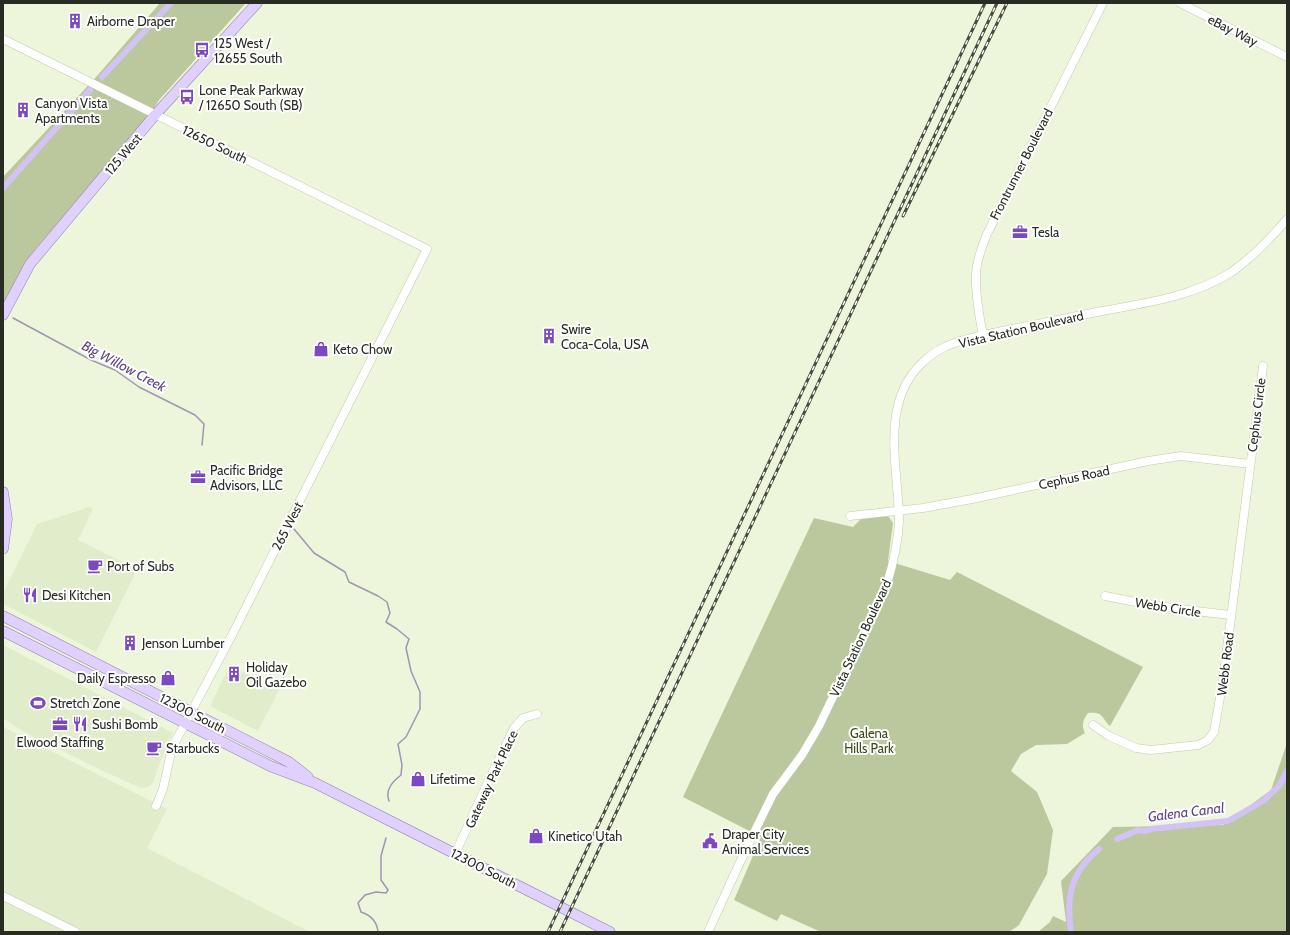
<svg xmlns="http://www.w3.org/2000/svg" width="1290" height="935" font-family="Cabin,sans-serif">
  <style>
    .built { fill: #e1ecca }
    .green { fill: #bbc79c }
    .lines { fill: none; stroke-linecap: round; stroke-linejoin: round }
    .stream { stroke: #a095b6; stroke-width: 1.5 }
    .canal { stroke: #d3c2f6; stroke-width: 6 }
    .minor-casing { stroke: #c2cab0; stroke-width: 9 }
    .major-casing { stroke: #9282b0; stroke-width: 11 }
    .minor { stroke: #fff; stroke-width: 8 }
    .major { stroke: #e0d0fe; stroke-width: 10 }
    .rail-casing { stroke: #484c40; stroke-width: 3 }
    .rail { stroke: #fff; stroke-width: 1.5; stroke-dasharray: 4.5; stroke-linecap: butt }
    .labels { text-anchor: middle; stroke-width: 4; stroke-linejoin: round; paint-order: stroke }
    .poi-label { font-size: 13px; fill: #292c22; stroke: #fff; text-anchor: start }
    .street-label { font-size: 13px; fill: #292c22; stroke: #fff }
    .park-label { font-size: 13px; fill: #3e4918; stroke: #fff }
    .water-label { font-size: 14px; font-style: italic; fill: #61438f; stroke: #fff }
  </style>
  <rect width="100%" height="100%" fill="#edf6da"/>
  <g class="built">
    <polygon points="89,507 93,509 78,540 133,567 135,574 96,652 3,604 3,594 37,524"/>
    <polygon points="3,645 173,733 160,762 153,782 148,787 141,788 101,770 24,732 3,718"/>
    <polygon points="230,665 279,690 258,731 212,707 211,704"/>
    <polygon points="3,727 167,809 147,848 310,932 3,932"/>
  </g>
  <g class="green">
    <polygon points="160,3 246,3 159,100 142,127 36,248 26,261 3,306 3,177 97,76"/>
    <path d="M888 516 893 523 888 561 950 580 957 572 1143 667 1110 726C1101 718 1104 711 1088 713 1083 720 1081 725 1085 733L1067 744 1036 745 1021 754 1011 771 1037 792 1053 830 1047 874 1019 925 1009 932H821L781 914 777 921 734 900 761 837 683 797 814 518 853 527 861 519Z"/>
    <polygon points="1287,743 1287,932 1038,932 1050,922 1053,916 1066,922 1061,881 1113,827 1223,825 1271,790"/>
  </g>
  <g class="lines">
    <g class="stream">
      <polyline points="13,318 91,360 115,370 139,387 195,415 204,424 202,445"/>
      <path d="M294 529 314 553 345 572 349 582 378 596 387 602 390 613 386 622 397 629 409 639 406 648 411 671 420 692V709L406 737 398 744 402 765 401 775C392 782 385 790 389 801"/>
      <path d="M378 932C377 921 370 915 361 912L358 903 365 895 376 892 386 893 388 890 381 880V856L386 838"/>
    </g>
    <g class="canal">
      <polyline points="102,77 171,3"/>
      <polyline points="3,188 90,90"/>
      <polyline points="1117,839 1138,830 1146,831 1151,829 1228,821 1263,801 1279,786 1287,771"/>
      <path d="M1071 932C1066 897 1070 873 1099 849"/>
    </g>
    <g class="minor-casing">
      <g id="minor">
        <polyline points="1180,3 1287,57"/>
        <polyline points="3,39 427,249 232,635 172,748 163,789 156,806"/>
        <path d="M983 335C979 315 975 293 976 273 977 260 982 246 987 234L1103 3"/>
        <polyline points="850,516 923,508 972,499 1148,461 1181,456 1250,464"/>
        <path d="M1105 596C1147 605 1189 611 1231 615"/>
        <polyline points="1093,725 1109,736 1136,748 1151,750 1198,745 1208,740 1214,732 1223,680 1263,366"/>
        <polyline points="455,854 488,782 514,728 523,718 537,714"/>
        <polyline points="3,896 76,932"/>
        <path d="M708 932 747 847 773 794 802 755 819 726 887 584C893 564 898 543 899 522 899 470 879 405 921 364 928 357 936 351 945 347 957 341 971 338 983 335 1023 327 1063 319 1102 311 1146 303 1191 297 1230 273 1252 258 1270 239 1287 219"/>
      </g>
    </g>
    <g class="major-casing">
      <g id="major">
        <polyline points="3,315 30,264 155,115 257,3"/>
        <polyline points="3,492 7,519 3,549"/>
        <polyline points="3,616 289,762 308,777"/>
        <polyline points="3,631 270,766 315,783 610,932"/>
      </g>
    </g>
    <use href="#minor" class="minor"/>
    <use href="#major" class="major"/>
    <g class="rail-casing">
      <g id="rail">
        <polyline points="903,216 1007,3"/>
        <polyline points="548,932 985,3"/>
        <polyline points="560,932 997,3"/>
      </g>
    </g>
    <use href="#rail" class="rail"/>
  </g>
  <defs>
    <g id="building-bare" transform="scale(1.2)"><path d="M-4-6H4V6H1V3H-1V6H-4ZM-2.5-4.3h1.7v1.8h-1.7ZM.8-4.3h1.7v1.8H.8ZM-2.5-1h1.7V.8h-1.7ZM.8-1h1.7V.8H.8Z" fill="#7c49c0" stroke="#fff" stroke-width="2.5" paint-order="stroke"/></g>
    <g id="bus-bare" transform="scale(1.2)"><path d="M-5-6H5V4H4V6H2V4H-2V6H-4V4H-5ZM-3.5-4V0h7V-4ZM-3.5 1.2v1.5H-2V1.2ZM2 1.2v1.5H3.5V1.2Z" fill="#7c49c0" stroke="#fff" stroke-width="2.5" paint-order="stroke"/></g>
    <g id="office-bare" transform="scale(1.2)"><path d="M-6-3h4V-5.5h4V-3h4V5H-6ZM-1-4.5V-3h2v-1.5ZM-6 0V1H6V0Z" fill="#7c49c0" stroke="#fff" stroke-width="2.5" paint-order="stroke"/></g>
    <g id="shop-bare" transform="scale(1.2)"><path d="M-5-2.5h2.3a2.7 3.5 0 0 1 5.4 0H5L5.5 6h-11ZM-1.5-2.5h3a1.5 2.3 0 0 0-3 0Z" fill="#7c49c0" stroke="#fff" stroke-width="2.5" paint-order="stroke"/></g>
    <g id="cafe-bare" transform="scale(1.2)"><path d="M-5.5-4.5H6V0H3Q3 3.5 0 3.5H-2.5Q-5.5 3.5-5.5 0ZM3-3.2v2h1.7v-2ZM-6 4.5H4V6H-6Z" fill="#7c49c0" stroke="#fff" stroke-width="2.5" paint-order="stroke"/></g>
    <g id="restaurant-bare" transform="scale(1.2)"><path d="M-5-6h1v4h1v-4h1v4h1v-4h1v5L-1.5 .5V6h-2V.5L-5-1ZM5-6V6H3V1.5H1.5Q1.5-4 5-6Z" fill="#7c49c0" stroke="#fff" stroke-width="2.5" paint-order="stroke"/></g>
    <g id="stadium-bare" transform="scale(1.2)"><path d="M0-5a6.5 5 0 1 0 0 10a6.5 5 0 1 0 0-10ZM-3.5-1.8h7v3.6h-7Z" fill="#7c49c0" stroke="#fff" stroke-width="2.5" paint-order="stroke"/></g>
    <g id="civic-bare" transform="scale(1.2)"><path d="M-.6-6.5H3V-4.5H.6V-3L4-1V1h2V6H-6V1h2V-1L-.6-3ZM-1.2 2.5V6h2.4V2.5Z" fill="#7c49c0" stroke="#fff" stroke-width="2.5" paint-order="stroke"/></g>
  </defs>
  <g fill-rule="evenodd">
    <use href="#building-bare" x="75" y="21"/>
    <use href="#bus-bare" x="202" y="50"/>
    <use href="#bus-bare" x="187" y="97"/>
    <use href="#building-bare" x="23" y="110"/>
    <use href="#office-bare" x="1020" y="232"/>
    <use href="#building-bare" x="549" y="336"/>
    <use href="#shop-bare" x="321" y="349"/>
    <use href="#office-bare" x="198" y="477"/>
    <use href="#cafe-bare" x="95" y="566"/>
    <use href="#restaurant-bare" x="30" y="595"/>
    <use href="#building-bare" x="130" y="643"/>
    <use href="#building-bare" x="234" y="674"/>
    <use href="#shop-bare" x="168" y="678"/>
    <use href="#stadium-bare" x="38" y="703"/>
    <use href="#office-bare" x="60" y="724"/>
    <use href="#restaurant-bare" x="80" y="724"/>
    <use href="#cafe-bare" x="154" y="748"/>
    <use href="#shop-bare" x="418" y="779"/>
    <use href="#shop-bare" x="536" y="836"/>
    <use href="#civic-bare" x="710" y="841"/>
  </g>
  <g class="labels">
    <g class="poi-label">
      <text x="87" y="26">Airborne Draper</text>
      <text x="214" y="48">125 West /<tspan x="214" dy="15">12655 South</tspan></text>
      <text x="199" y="95">Lone Peak Parkway<tspan x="199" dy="15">/ 12650 South (SB)</tspan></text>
      <text x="35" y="108">Canyon Vista<tspan x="35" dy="15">Apartments</tspan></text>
      <text x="1032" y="237">Tesla</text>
      <text x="561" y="334">Swire<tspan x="561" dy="15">Coca-Cola, USA</tspan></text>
      <text x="333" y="354">Keto Chow</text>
      <text x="210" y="475">Pacific Bridge<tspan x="210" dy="15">Advisors, LLC</tspan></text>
      <text x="107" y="571">Port of Subs</text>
      <text x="42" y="600">Desi Kitchen</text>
      <text x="142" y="648">Jenson Lumber</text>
      <text x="246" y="672">Holiday<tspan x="246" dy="15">Oil Gazebo</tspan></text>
      <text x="156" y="683" text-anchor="end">Daily Espresso</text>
      <text x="50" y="708">Stretch Zone</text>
      <text x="92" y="729">Sushi Bomb</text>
      <text x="60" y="747" text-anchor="middle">Elwood Staffing</text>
      <text x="166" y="753">Starbucks</text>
      <text x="430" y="784">Lifetime</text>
      <text x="722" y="839">Draper City<tspan x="722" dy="15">Animal Services</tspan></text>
      <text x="548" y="841">Kinetico Utah</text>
    </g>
    <g class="street-label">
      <text transform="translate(1233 30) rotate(27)" y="5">eBay Way</text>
      <text transform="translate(215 144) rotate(26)" y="5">12650 South</text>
      <text transform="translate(123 154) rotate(-50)" y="5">125 West</text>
      <text transform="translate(1021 164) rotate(-63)" y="5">Frontrunner Boulevard</text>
      <text transform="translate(1021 329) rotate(-13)" y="5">Vista Station Boulevard</text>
      <text transform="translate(1256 415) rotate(-83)" y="5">Cephus Circle</text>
      <text transform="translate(1074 477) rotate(-12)" y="5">Cephus Road</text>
      <text transform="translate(287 526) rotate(-63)" y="5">265 West</text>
      <text transform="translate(1168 607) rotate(9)" y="5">Webb Circle</text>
      <text transform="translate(860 638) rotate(-65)" y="5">Vista Station Boulevard</text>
      <text transform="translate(1225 664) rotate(-83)" y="5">Webb Road</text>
      <text transform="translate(193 713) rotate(27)" y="5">12300 South</text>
      <text transform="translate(491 779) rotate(-65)" y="5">Gateway Park Place</text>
      <text transform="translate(484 868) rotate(27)" y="5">12300 South</text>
    </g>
    <g class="park-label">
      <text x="869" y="738">Galena<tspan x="869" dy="15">Hills Park</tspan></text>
    </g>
    <g class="water-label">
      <text transform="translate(124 366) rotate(28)" y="5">Big Willow Creek</text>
      <text transform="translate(1186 812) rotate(-7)" y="5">Galena Canal</text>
    </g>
  </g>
  <rect width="1290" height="935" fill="none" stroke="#292c22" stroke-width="8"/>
</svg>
